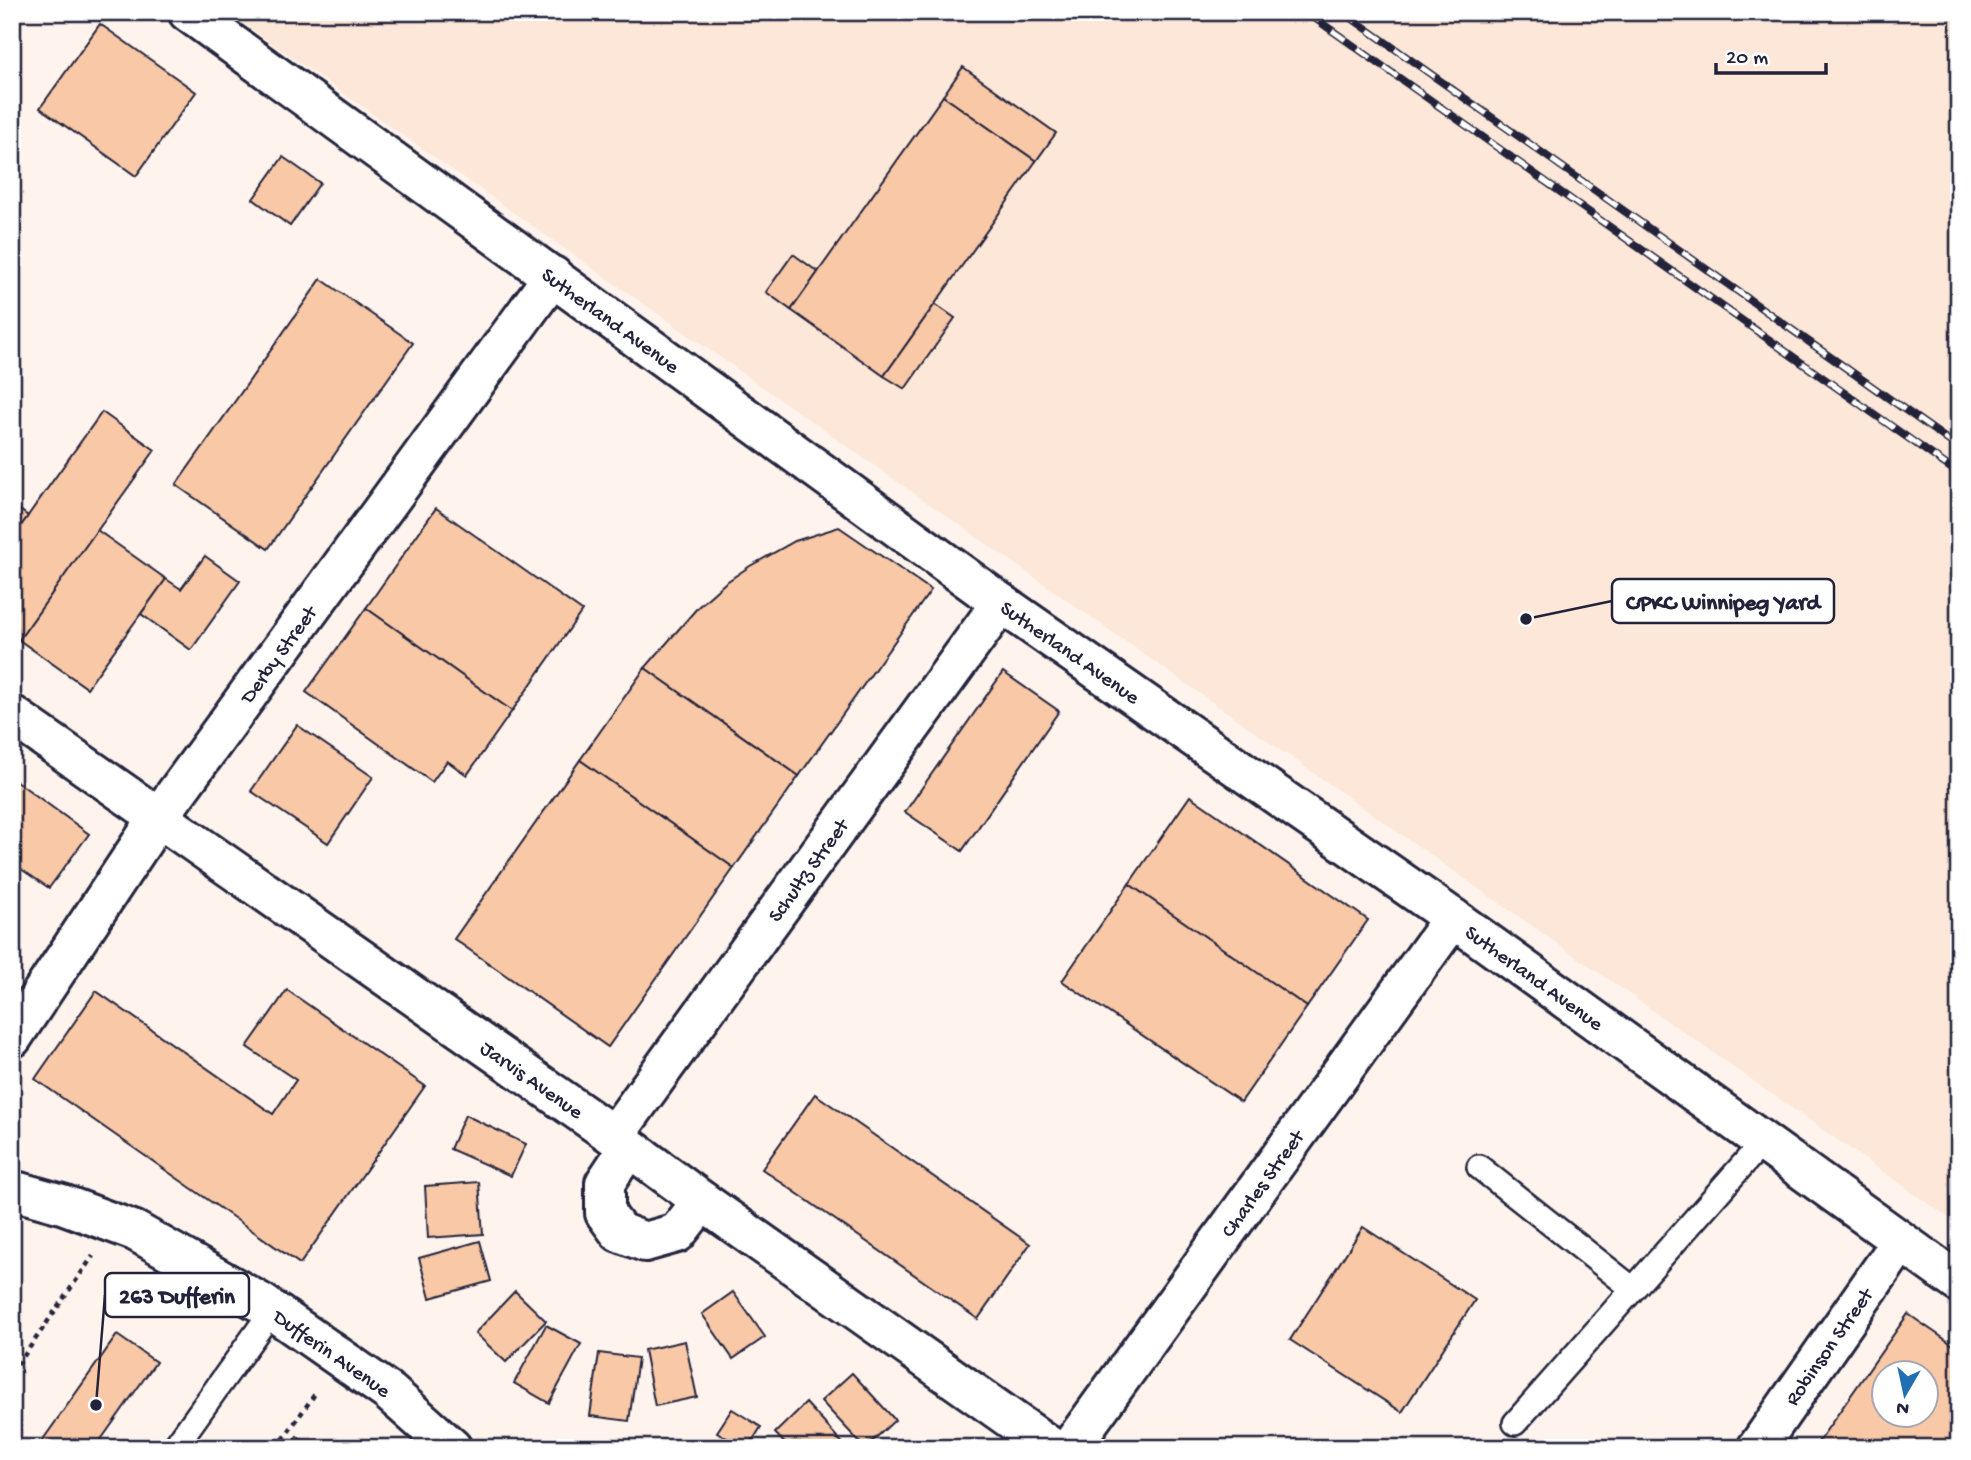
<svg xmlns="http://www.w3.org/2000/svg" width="1971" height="1460" font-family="'Gochi Hand',sans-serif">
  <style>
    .built { fill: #fce7d8 }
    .building { fill: #f8c8a7; stroke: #22223b; stroke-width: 2; fill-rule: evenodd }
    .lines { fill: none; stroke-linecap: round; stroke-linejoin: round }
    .lane-casing { stroke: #22223b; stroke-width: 28 }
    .street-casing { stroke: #22223b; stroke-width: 44 }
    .secondary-casing { stroke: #22223b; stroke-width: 44 }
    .path { stroke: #22223b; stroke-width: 4.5; stroke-dasharray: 5 5; stroke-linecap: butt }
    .lane { stroke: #fff; stroke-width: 23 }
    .street { stroke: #fff; stroke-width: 38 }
    .secondary { stroke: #fff; stroke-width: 38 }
    .rail-casing { stroke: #22223b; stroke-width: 8 }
    .rail { stroke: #fff; stroke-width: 5; stroke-dasharray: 16; stroke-linecap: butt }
    .labels { text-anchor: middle; stroke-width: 5; stroke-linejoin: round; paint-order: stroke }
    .street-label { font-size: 21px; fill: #22223b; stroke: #fff }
    .leader { fill: none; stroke: #22223b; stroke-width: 2.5 }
    .callout-dot { fill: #22223b; stroke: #fff; stroke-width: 2.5 }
    .callout { fill: #fff; stroke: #22223b; stroke-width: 2.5 }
    .callout-label { font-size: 23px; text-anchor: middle; font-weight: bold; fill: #22223b }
  </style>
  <rect width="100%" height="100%" fill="#fef4ed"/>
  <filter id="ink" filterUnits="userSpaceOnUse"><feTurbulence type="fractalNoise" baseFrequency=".0143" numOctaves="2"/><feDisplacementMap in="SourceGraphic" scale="14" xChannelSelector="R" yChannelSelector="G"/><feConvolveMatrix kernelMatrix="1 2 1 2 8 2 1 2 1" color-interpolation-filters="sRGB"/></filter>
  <g filter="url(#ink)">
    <polygon class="built" points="227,12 1959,12 1959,1225"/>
    <g class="building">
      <polygon points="100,24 196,92 136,176 40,108"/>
      <polygon points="963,67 1056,133 1036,161 943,96"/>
      <polygon points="943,96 1036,161 884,376 791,310"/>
      <polygon points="283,157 320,183 290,226 253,199"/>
      <polygon points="793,254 818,272 791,310 766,292"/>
      <polygon points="321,279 413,343 268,549 176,485"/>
      <polygon points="935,304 955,318 905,389 884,376"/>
      <polygon points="102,412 155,450 19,640 12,635 12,538"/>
      <polygon points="12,504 28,516 12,538"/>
      <polygon points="436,508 582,611 512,711 366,608"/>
      <polygon points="839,527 931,590 799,776 645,668 698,607 725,583 750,566 795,541"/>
      <polygon points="97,530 166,579 87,688 19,640"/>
      <polygon points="205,556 240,581 191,650 141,614 166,579 181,589"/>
      <polygon points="366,608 512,711 467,775 447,761 432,782 306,692"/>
      <polygon points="645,668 799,776 734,868 580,760"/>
      <polygon points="1003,672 1059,711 962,851 905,812"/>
      <polygon points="297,725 373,777 328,843 251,791"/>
      <polygon points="580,760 734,868 608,1047 454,939"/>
      <polygon points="12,778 89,834 49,888 18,867 12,875"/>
      <polygon points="1190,796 1368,920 1307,1007 1129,884"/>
      <polygon points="1129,884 1307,1007 1241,1102 1062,981"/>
      <polygon points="287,990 425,1086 300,1264 35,1079 96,991 273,1114 296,1080 247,1047"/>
      <polygon points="815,1094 1030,1244 978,1319 762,1169"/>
      <polygon points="465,1115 526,1144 511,1176 450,1149"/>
      <polygon points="479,1182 483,1234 428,1238 425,1186"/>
      <polygon points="1363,1227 1475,1300 1402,1412 1290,1340"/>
      <polygon points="480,1241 491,1281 430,1298 419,1258"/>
      <polygon points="515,1291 546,1321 506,1362 475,1333"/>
      <polygon points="733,1292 765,1337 733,1359 702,1314"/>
      <path d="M1908 1314 1959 1349V1448H1814ZM1884 1372H1926V1414H1884Z"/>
      <polygon points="546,1325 581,1344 549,1403 514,1383"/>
      <polygon points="117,1335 156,1362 95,1448 37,1448"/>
      <polygon points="685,1341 697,1397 655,1406 644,1350"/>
      <polygon points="599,1353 638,1358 629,1421 590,1416"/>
      <polygon points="852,1373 895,1420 865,1448 821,1401"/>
      <polygon points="806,1403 847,1448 789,1448 775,1433"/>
      <polygon points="732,1409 761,1427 748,1448 743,1448 717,1432"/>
      <polygon points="297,1436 313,1448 288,1448"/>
    </g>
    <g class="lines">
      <g class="lane-casing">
        <g id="lane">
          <polyline points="1479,1167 1633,1289"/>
          <polyline points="1515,1423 1762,1143"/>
          <polyline points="174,1448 272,1311"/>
        </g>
      </g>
      <g class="street-casing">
        <g id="street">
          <path id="s1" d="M188 12 1001 603 1453 918 1959 1283"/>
          <path id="s2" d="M12 715 614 1136 702 1201 1052 1448"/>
          <path id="s3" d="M12 1038 158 818 553 276"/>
          <path id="s4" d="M614 1136 1001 603"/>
          <polyline points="629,1147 605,1183 605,1213 619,1232 645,1242 677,1233 702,1201"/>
          <path id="s5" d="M1070 1448 1453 918"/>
          <path id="s6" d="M1757 1448 1900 1243"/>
        </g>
      </g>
      <g class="secondary-casing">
        <g id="secondary">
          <path id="s7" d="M12 1190 62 1204 135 1231 263 1304 389 1392 452 1448"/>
        </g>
      </g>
      <g class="path">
        <polyline points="12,1373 93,1256"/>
        <polyline points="277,1448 317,1391"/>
      </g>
      <use href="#lane" class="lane"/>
      <use href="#street" class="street"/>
      <use href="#secondary" class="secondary"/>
      <g class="rail-casing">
        <g id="rail">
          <polyline points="1306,12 1959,474"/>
          <polyline points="1343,12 1959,448"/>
        </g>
      </g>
      <use href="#rail" class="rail"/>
    </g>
  </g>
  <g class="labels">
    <g class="street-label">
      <text dy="7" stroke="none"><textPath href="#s1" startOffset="523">Sutherland Avenue</textPath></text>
      <text dy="7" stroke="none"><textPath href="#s1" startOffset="1090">Sutherland Avenue</textPath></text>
      <text dy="7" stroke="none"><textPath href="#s3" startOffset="467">Derby Street</textPath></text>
      <text dy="7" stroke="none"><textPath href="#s4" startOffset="329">Schultz Street</textPath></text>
      <text dy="7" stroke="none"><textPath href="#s1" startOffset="1657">Sutherland Avenue</textPath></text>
      <text dy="7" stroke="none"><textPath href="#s2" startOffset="635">Jarvis Avenue</textPath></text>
      <text dy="7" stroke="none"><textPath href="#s5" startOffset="327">Charles Street</textPath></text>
      <text dy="7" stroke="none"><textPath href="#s6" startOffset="124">Robinson Street</textPath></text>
      <text dy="7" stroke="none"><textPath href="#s7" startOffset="362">Dufferin Avenue</textPath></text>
    </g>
  </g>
  <path class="leader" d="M1526 619L1612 601M96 1405L105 1295"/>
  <g class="callout-dot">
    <circle cx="1526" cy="619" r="7"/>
    <circle cx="96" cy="1405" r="7"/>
  </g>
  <g class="callout">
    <rect x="1612" y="579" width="222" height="44" rx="7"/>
    <rect x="105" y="1273" width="144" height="44" rx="7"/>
  </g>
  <g class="callout-label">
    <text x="1723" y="609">CPKC Winnipeg Yard</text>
    <text x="177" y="1303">263 Dufferin</text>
  </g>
  <rect width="1971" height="1460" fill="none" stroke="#fff" stroke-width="42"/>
  <rect x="21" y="21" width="1929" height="1418" fill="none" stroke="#22223b" stroke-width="2.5" filter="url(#ink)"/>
  <g transform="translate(1905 1394) rotate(189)"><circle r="33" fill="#ffffff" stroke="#a7a7b1" stroke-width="2"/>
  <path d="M0-5L12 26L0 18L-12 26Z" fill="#1f6fb2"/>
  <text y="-10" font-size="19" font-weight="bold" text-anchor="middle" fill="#22223b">N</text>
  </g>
  <path d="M1716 63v10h110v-10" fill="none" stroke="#22223b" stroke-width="3.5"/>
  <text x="1726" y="63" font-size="21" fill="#22223b" stroke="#ffffff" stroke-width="5" paint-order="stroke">20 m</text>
</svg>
